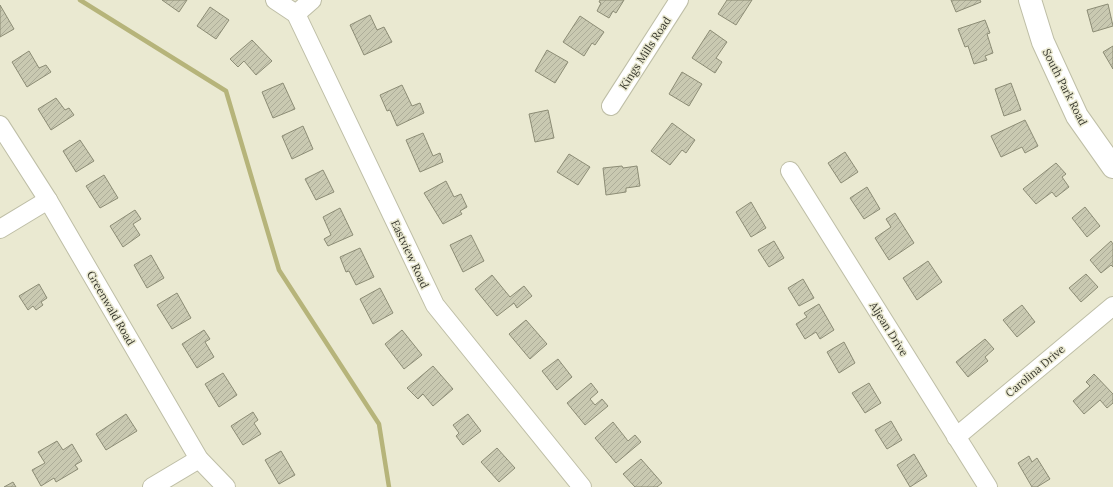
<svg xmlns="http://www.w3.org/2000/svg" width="1113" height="487" font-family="Lora,serif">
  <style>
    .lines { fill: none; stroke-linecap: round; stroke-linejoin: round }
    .stream { stroke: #b6b47a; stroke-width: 4.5 }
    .building { fill: url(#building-hatch); stroke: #8c8c75 }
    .street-casing { stroke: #bebea6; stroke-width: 20 }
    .secondary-casing { stroke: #bebea6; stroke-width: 24 }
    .street { stroke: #fff; stroke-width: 18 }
    .secondary { stroke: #fff; stroke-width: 22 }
    .labels { text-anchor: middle; stroke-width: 3; stroke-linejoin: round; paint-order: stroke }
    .street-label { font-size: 11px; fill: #36362d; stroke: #eae9d1 }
  </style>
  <defs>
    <pattern id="building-hatch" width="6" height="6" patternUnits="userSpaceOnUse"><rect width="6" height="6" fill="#c9c9b1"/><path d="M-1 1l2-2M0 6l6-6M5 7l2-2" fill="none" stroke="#adad99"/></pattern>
  </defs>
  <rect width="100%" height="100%" fill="#eae9d1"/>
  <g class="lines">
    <polyline class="stream" points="80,0 226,91 279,270 379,424 389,487"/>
  </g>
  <g class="building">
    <polygon points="162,0 187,0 179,12"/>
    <polygon points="600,0 624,0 616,13 613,11 609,18 597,11 601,3 599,2"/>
    <polygon points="727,0 752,0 736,25 718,14"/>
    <polygon points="951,0 980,0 981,2 956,12"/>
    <polygon points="1108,4 1113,26 1093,32 1087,10"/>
    <polygon points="0,5 14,29 0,37"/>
    <polygon points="210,7 229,20 216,39 197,26"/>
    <polygon points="370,15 377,30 384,27 392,42 364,55 350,25"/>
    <polygon points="580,16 604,32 595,45 592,43 584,56 563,42"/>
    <polygon points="985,20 990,33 987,34 993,53 985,56 987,60 974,64 968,46 965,47 958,29"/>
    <polygon points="710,30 727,42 716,58 722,62 715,73 692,58"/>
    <polygon points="252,40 272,61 256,75 244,61 238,67 230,59"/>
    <polygon points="1113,46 1113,69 1103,52"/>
    <polygon points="547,50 568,62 555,83 535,71"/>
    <polygon points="29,51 39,68 46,65 51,72 27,87 12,62"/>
    <polygon points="682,72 702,84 689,106 669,94"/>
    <polygon points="283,83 295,109 273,118 262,92"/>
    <polygon points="1011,83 1021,110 1004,116 995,89"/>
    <polygon points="402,85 412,106 420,103 424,113 397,126 390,110 387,111 380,95"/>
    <polygon points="56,98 65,110 69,108 74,115 51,130 38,109"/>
    <polygon points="548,110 554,138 535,142 529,114"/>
    <polygon points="1025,120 1038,146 1025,153 1022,147 1001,157 991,136"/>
    <polygon points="672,123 695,140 686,153 682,150 670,165 651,151"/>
    <polygon points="303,126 313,149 292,159 282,136"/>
    <polygon points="423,133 433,156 440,153 443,162 420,172 406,140"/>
    <polygon points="80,140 94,161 76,172 63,151"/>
    <polygon points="845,152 858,172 841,183 828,163"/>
    <polygon points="569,154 590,167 578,185 557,172"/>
    <polygon points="1056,163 1066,174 1062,177 1069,187 1056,197 1052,192 1036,204 1023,189"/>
    <polygon points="622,166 623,168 637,166 640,186 626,188 626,192 606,195 603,168"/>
    <polygon points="323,170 334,192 316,200 305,179"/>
    <polygon points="104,175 118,198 100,208 86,186"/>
    <polygon points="446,181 454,197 461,194 467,207 460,211 462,214 443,224 424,193"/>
    <polygon points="867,187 880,209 864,219 850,198"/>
    <polygon points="751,202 766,228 751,237 736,212"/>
    <polygon points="1085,207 1100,226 1087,237 1072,218"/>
    <polygon points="340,208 353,235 328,246 324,239 331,235 323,217"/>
    <polygon points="135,210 141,219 133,224 140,235 123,247 110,226"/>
    <polygon points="895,213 914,243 889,260 875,238 891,227 886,219"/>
    <polygon points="471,235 484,261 463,272 450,245"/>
    <polygon points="774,241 784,258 769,267 758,250"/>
    <polygon points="1111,241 1113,244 1113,267 1111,265 1101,273 1090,260"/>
    <polygon points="360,248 374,277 356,285 349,271 346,272 340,257"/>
    <polygon points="151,255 164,278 147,288 134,265"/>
    <polygon points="928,261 942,282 917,300 903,278"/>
    <polygon points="1086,274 1098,287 1081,302 1069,288"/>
    <polygon points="492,275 510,297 524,286 532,296 517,308 514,303 497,316 475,289"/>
    <polygon points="803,279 814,298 799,306 788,288"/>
    <polygon points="39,284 47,298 41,302 43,305 36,310 33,306 28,310 19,296"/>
    <polygon points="380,288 393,313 373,324 360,299"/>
    <polygon points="177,293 191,318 172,329 157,305"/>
    <polygon points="819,304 834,330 820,339 816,332 805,339 796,324 807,317 804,313"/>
    <polygon points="1022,305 1035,322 1017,337 1003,320"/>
    <polygon points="526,320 547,344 530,359 509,334"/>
    <polygon points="204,330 210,339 205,342 214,357 197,368 182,344"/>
    <polygon points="402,330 422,355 404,369 385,344"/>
    <polygon points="985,339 994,349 985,357 988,361 968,377 956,362"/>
    <polygon points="844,342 855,363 839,373 827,352"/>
    <polygon points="558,359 572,377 557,390 542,371"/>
    <polygon points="433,366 453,389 433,406 423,394 418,399 407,388"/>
    <polygon points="223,373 237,395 219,407 205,384"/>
    <polygon points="1094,374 1113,394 1113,403 1107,408 1100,400 1084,414 1073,401 1090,386 1086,382"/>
    <polygon points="591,383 598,392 590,399 595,405 602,399 608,406 585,425 567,403"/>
    <polygon points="869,383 881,403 865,413 852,393"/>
    <polygon points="253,412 258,420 254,423 261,434 243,445 231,426"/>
    <polygon points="126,414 137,431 106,450 96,434"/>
    <polygon points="468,414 481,431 463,445 456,436 459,433 453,425"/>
    <polygon points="891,421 902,440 887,449 875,430"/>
    <polygon points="613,422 628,441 635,435 641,442 616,463 595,438"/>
    <polygon points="57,441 63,450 72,444 82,461 75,465 78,469 56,482 54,478 41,486 32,470 45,463 38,452"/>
    <polygon points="497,448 515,468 499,482 481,462"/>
    <polygon points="281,451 295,475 279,484 265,460"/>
    <polygon points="914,454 927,476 910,487 897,465"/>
    <polygon points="1029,456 1032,462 1037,458 1050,479 1037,487 1032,487 1018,463"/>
    <polygon points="641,459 662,483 657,487 635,487 623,474"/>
    <polygon points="13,482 16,487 4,487"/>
  </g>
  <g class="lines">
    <g class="street-casing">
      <g id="street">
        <polyline points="275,0 296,14 435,305 582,487"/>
        <polyline points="296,14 312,0"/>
        <polyline points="611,106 679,0"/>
        <polyline points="0,125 48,200 199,459 226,487"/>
        <polyline points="790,171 988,487"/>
        <polyline points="0,229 48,200"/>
        <polyline points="956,437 1113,306"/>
        <polyline points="152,487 199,459"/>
      </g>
    </g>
    <g class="secondary-casing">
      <polyline id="secondary" points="1030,0 1043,42 1077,116 1113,167"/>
    </g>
    <use href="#street" class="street"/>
    <use href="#secondary" class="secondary"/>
  </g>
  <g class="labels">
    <g class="street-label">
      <text transform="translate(645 53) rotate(-57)" y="4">Kings Mills Road</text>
      <text transform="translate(1065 87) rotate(63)" y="4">South Park Road</text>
      <text transform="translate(410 254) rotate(65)" y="4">Eastview Road</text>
      <text transform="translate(111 308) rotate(60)" y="4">Greenwald Road</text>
      <text transform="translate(889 329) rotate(58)" y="4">Aljean Drive</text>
      <text transform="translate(1035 371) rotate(-40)" y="4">Carolina Drive</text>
    </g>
  </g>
</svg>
